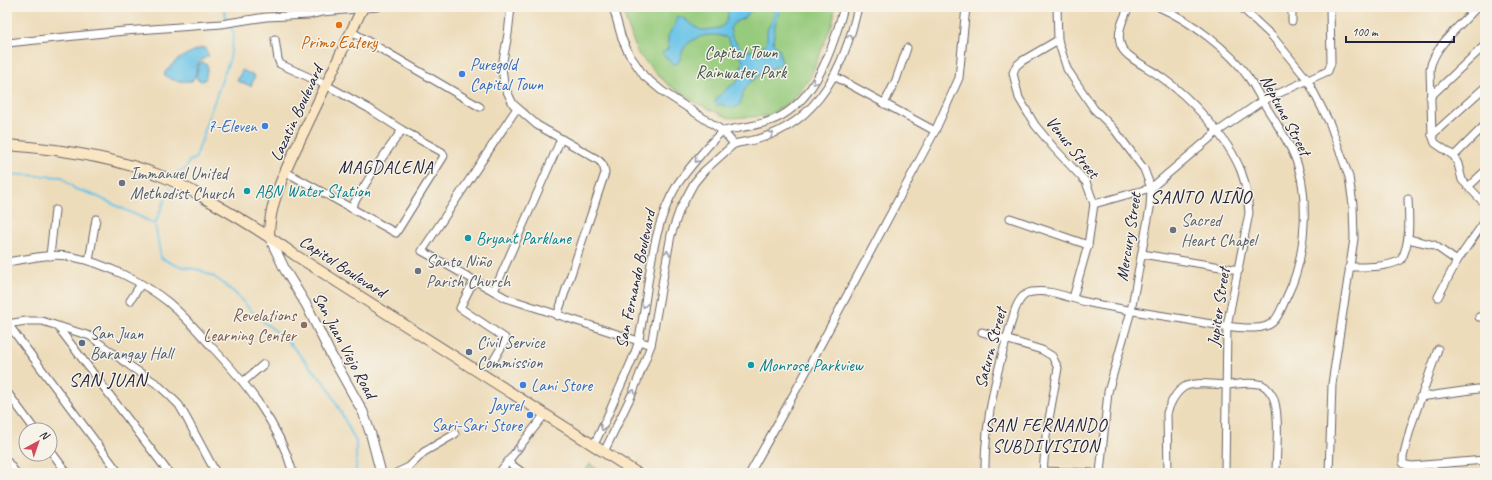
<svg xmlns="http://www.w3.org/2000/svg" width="1492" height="480" font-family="Caveat,sans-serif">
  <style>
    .park { fill: #96cb7d; stroke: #5c765c }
    .water { fill: #6ac4e8; stroke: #467392 }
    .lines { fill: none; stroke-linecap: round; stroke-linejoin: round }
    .stream { stroke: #6ac4e8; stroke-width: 2 }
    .minor-casing { stroke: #696367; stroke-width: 9 }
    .tertiary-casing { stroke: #696367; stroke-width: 11 }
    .secondary-casing { stroke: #696367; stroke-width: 12 }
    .minor { stroke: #fff; stroke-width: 7 }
    .tertiary { stroke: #fff; stroke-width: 9 }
    .secondary { stroke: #fbe6c4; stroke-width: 10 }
    .oneway { stroke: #9c9ca7 }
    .food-dot { fill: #e8710a; stroke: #f7f3e8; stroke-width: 1.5 }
    .shop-dot { fill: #3f7fe0; stroke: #f7f3e8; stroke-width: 1.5 }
    .worship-dot { fill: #6b7280; stroke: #f7f3e8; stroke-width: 1.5 }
    .culture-dot { fill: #0f9aa8; stroke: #f7f3e8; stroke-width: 1.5 }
    .education-dot { fill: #8d6e63; stroke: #f7f3e8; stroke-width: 1.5 }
    .service-dot { fill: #5c6f8a; stroke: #f7f3e8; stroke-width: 1.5 }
    .labels { text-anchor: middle; stroke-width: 3; stroke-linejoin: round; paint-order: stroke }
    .food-label { font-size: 17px; fill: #c56008; stroke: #f7f3e8 }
    .park-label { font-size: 17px; fill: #45554f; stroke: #f7f3e8 }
    .shop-label { font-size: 17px; fill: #366cbe; stroke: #f7f3e8; text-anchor: start }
    .street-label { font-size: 17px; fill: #22223b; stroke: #f7f3e8 }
    .worship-label { font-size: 17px; fill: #5b616d; stroke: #f7f3e8; text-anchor: start }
    .culture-label { font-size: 17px; fill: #0d838f; stroke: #f7f3e8; text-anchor: start }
    .education-label { font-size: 17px; fill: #785e54; stroke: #f7f3e8; text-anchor: end }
    .service-label { font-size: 17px; fill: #4e5e75; stroke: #f7f3e8; text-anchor: start }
    .neighbourhood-label { font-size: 18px; letter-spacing: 1px; fill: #22223b; stroke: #f7f3e8 }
    .quarter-label { font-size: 19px; letter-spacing: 1px; fill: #22223b; stroke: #f7f3e8 }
  </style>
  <rect width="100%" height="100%" fill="#f7f3e8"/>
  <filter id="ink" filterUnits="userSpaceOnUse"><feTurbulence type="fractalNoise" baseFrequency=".025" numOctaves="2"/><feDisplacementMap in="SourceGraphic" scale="8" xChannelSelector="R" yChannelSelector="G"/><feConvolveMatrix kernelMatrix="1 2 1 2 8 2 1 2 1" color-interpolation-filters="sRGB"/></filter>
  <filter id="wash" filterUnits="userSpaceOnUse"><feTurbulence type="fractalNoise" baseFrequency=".012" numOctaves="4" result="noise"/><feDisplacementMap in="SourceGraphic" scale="16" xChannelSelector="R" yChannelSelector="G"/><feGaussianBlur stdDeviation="0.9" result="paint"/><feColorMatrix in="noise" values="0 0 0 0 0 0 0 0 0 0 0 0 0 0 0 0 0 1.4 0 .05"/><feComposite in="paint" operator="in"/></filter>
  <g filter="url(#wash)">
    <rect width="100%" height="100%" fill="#eddcba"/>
    <g class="park">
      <polygon points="622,7 835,7 833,22 810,78 793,100 768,116 729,118 696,103 666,83 638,54 627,24"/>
      <polygon points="590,464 602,473 584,473"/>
    </g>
    <g class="water">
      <path d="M729 7H754L744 18 735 22 730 28 732 37 741 49 744 51H756L762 49 767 41V30L772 21 775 9 772 7H781L775 25 773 43 780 51 781 60 782 62 781 65H778C767 71 751 78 745 89 742 93 742 104 738 106 734 110 725 106 720 104L718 106 715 102C718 94 730 86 737 82L743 60 738 56 727 38C714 32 694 35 685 47 681 52 682 59 677 64L671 63 662 53 667 50 668 48V36L675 24 677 16C686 18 691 25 699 29 703 31 708 30 712 29 726 29 728 19 729 7Z"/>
      <path d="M204 47 209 56C190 64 201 69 192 81 183 82 170 82 164 74 174 59 188 53 204 47Z"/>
      <polygon points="203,62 208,66 205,80 202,81 197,79 196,77 199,64"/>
      <polygon points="242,70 255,76 251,86 237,81"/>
    </g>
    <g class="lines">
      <g class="stream">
        <polyline points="223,7 227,21"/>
        <polyline points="7,174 62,177 75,189 94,195 155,224 161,258 175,265 200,270 216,278 236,294 257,317 285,338 328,387 356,442 356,473"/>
        <polyline points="174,175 179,171 185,170 189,161 195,159 204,134 205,127 230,58 234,33 229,25"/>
        <polyline points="155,224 170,188"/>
      </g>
    </g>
  </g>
  <g filter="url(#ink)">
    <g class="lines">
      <g class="minor-casing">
        <g id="minor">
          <path d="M511 7 508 34 502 66 504 85 513 104 537 125 595 158C602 162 604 165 605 173L557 316"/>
          <polyline points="613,7 622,39 629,54 644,76 662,91 723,131 734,144"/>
          <polyline points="1057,7 1058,40 1067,69 1094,109 1114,129 1144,169 1151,188 1150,208 1131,311 1108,392 1100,473"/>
          <path d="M1129 7C1123 19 1115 35 1122 48 1128 59 1151 69 1161 77 1190 97 1228 138 1241 171 1246 184 1248 199 1249 213L1227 326 1225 473"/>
          <polyline points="1241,7 1272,36 1307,79 1330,124 1349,177 1353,205 1354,239 1332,384 1329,473"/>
          <path d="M1477 7C1462 24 1434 46 1430 69L1432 135 1435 143 1454 156 1458 164 1462 180 1485 204"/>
          <polyline points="1292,21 1292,7"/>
          <polyline points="352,32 480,107"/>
          <polyline points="275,39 278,59 280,64 326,85 368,108 402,130 442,152 444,156 396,233 286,172"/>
          <polyline points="1058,40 1022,61 1016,66 1013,73 1019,98 1035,125 1054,148 1086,182 1094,204 1088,245 1073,298"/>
          <polyline points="7,43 124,31 221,24 266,17 308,15 322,12 378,7"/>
          <polyline points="834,76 935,131"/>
          <polyline points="1430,97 1485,45"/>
          <polyline points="884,104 896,80 907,48"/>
          <polyline points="517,108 422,251 506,298 651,345"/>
          <polyline points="1432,135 1485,87"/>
          <path d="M734 144C742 142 750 141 758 139 820 122 845 64 858 7"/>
          <polyline points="1454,156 1485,125"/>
          <polyline points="1469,186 1485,171"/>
          <polyline points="1094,204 1151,188 1217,132 1262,101 1328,71 1331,63 1330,7"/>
          <polyline points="351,208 377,165 402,130"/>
          <polyline points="1010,218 1088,245"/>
          <polyline points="1408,239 1434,245 1457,261"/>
          <polyline points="1142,254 1239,270"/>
          <polyline points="50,256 55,210"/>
          <polyline points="89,261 96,219"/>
          <path d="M7 262C28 259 52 252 73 257 104 263 143 282 168 302 183 315 197 330 210 345 245 382 279 423 293 473"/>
          <path d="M1349 267C1366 267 1385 268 1401 260 1411 242 1409 219 1408 199"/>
          <polyline points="474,280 460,308 505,338 505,341 492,363"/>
          <polyline points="494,291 561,139"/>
          <polyline points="1438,297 1457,261 1485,221"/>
          <polyline points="130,301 141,284"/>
          <polyline points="1479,317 1485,316"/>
          <polyline points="7,324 26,321 42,321 90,336 130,366 157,384 170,396 179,405 187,419 216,473"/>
          <polyline points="8,324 119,473"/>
          <polyline points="58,327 169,473"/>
          <polyline points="982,332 1042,350 1052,356 1058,368 1046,436 1043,473"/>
          <polyline points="1438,349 1411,426 1403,457 1403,463 1406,465 1412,466 1485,460"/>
          <polyline points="244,381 264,364"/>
          <polyline points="7,392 35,430"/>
          <polyline points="1420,397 1485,388"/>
          <path d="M593 446C604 426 612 405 621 385 627 371 634 358 638 343 650 290 648 233 677 185 682 177 717 133 724 131 729 129 735 129 739 128 751 126 763 124 775 119 816 101 833 48 844 7"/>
          <polyline points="50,450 67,473"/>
          <polyline points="604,452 633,392 651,345 671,235 680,209 694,183 704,171 734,144"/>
          <polyline points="7,461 16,473"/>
          <polyline points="508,462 523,473"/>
          <polyline points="1043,471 1092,473"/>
          <polyline points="396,473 409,467 424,452 455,434"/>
          <polyline points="499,473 545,414"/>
          <polyline points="750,473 806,372 935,131 959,78 966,7"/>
          <path d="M985 473C984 417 999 363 1015 310 1018 302 1022 294 1032 292 1051 289 1068 298 1086 302 1118 309 1151 314 1183 319 1206 323 1231 329 1254 328 1278 328 1279 312 1288 294 1306 257 1311 192 1293 153 1285 136 1274 119 1263 102 1258 94 1254 85 1248 77 1230 50 1189 20 1159 7"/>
          <path d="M1168 473 1167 413C1170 404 1176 391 1186 386 1199 381 1214 385 1228 385 1238 384 1249 382 1258 384 1264 384 1269 390 1272 395 1281 409 1276 455 1276 473"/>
        </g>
      </g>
      <g class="tertiary-casing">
        <polyline id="tertiary" points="269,236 285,270 307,306 330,353 363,412 371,435 381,473"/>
      </g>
      <g class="secondary-casing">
        <g id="secondary">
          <path d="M7 145C60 149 115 157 164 177 181 184 197 194 213 203 241 219 269 236 295 255L637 473"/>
          <path d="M269 236C269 197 291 160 307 125 326 86 344 46 363 7"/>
        </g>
      </g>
      <use href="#minor" class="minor"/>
      <use href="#tertiary" class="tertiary"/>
      <use href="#secondary" class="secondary"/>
    </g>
    <defs><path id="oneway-chevron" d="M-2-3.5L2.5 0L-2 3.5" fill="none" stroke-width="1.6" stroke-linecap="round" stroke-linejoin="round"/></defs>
    <g class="oneway">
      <use href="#oneway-chevron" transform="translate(850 37) rotate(-71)"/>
      <use href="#oneway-chevron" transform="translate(815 82) rotate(126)"/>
      <use href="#oneway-chevron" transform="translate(771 134) rotate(-24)"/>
      <use href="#oneway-chevron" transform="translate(697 160) rotate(132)"/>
      <use href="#oneway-chevron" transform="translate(667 253) rotate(-81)"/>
      <use href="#oneway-chevron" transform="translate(644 305) rotate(100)"/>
      <use href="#oneway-chevron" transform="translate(633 392) rotate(-66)"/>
      <use href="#oneway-chevron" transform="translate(603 428) rotate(113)"/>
      <use href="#oneway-chevron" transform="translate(518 449) rotate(128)"/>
    </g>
  </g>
  <circle class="food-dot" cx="339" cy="25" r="4"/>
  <g class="shop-dot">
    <circle cx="462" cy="74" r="4"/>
    <circle cx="265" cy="126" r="4"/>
    <circle cx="523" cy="385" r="4"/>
    <circle cx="530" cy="415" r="4"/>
  </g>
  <g class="worship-dot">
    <circle cx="122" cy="183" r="4"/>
    <circle cx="1173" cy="230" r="4"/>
    <circle cx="418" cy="271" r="4"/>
  </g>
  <g class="culture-dot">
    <circle cx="247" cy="191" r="4"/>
    <circle cx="468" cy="238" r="4"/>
    <circle cx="751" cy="365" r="4"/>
  </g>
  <circle class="education-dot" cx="304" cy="325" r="4"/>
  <g class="service-dot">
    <circle cx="82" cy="343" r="4"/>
    <circle cx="469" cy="352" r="4"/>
  </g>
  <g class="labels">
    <g class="food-label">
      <text x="339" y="48">Primo Eatery</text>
    </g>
    <g class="park-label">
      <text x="741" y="58">Capital Town<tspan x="741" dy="20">Rainwater Park</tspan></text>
    </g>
    <g class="shop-label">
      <text x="470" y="70">Puregold<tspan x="470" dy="20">Capital Town</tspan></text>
      <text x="257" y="132" text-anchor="end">7-Eleven</text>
      <text x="531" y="391">Lani Store</text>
      <text x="522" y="411" text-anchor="end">Jayrel<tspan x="522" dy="20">Sari-Sari Store</tspan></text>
    </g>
    <g class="street-label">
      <text transform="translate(296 113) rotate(-65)" y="6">Lazatin Boulevard</text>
      <text transform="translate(1286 115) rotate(62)" y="6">Neptune Street</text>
      <text transform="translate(1073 147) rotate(51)" y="6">Venus Street</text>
      <text transform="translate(1128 237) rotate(-81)" y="6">Mercury Street</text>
      <text transform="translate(343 266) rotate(33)" y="6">Capitol Boulevard</text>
      <text transform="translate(635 279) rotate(-78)" y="6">San Fernando Boulevard</text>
      <text transform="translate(1218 307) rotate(-82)" y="6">Jupiter Street</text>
      <text transform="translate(345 345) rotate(62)" y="6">San Juan Viejo Road</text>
      <text transform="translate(990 348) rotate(-75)" y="6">Saturn Street</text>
    </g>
    <g class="worship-label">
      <text x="130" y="179">Immanuel United<tspan x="130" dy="20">Methodist Church</tspan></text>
      <text x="1181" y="226">Sacred<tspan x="1181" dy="20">Heart Chapel</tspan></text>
      <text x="426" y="267">Santo Niño<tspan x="426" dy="20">Parish Church</tspan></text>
    </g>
    <g class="culture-label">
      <text x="255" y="197">ABN Water Station</text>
      <text x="476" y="244">Bryant Parklane</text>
      <text x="759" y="371">Monrose Parkview</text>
    </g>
    <g class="education-label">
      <text x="296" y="321">Revelations<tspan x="296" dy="20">Learning Center</tspan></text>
    </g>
    <g class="service-label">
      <text x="90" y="339">San Juan<tspan x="90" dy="20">Barangay Hall</tspan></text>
      <text x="477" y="348">Civil Service<tspan x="477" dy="20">Commission</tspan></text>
    </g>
    <g class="neighbourhood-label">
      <text x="386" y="173">MAGDALENA</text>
      <text x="1046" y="431">SAN FERNANDO<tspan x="1046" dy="21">SUBDIVISION</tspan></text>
    </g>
    <g class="quarter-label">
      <text x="1201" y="203">SANTO NIÑO</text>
      <text x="108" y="386">SAN JUAN</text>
    </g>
  </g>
  <rect width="1492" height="480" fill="none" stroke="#f7f3e8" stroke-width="24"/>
  <g transform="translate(38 442) rotate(40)"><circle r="19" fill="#f7f3e8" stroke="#a29fa3"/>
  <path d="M0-3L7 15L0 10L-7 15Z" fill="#d1495b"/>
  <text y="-6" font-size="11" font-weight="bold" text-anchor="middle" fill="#22223b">N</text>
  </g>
  <path d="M1346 36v6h108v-6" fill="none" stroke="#22223b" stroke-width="2"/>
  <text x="1352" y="36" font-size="12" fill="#22223b" stroke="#f7f3e8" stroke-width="3" paint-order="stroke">100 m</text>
</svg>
